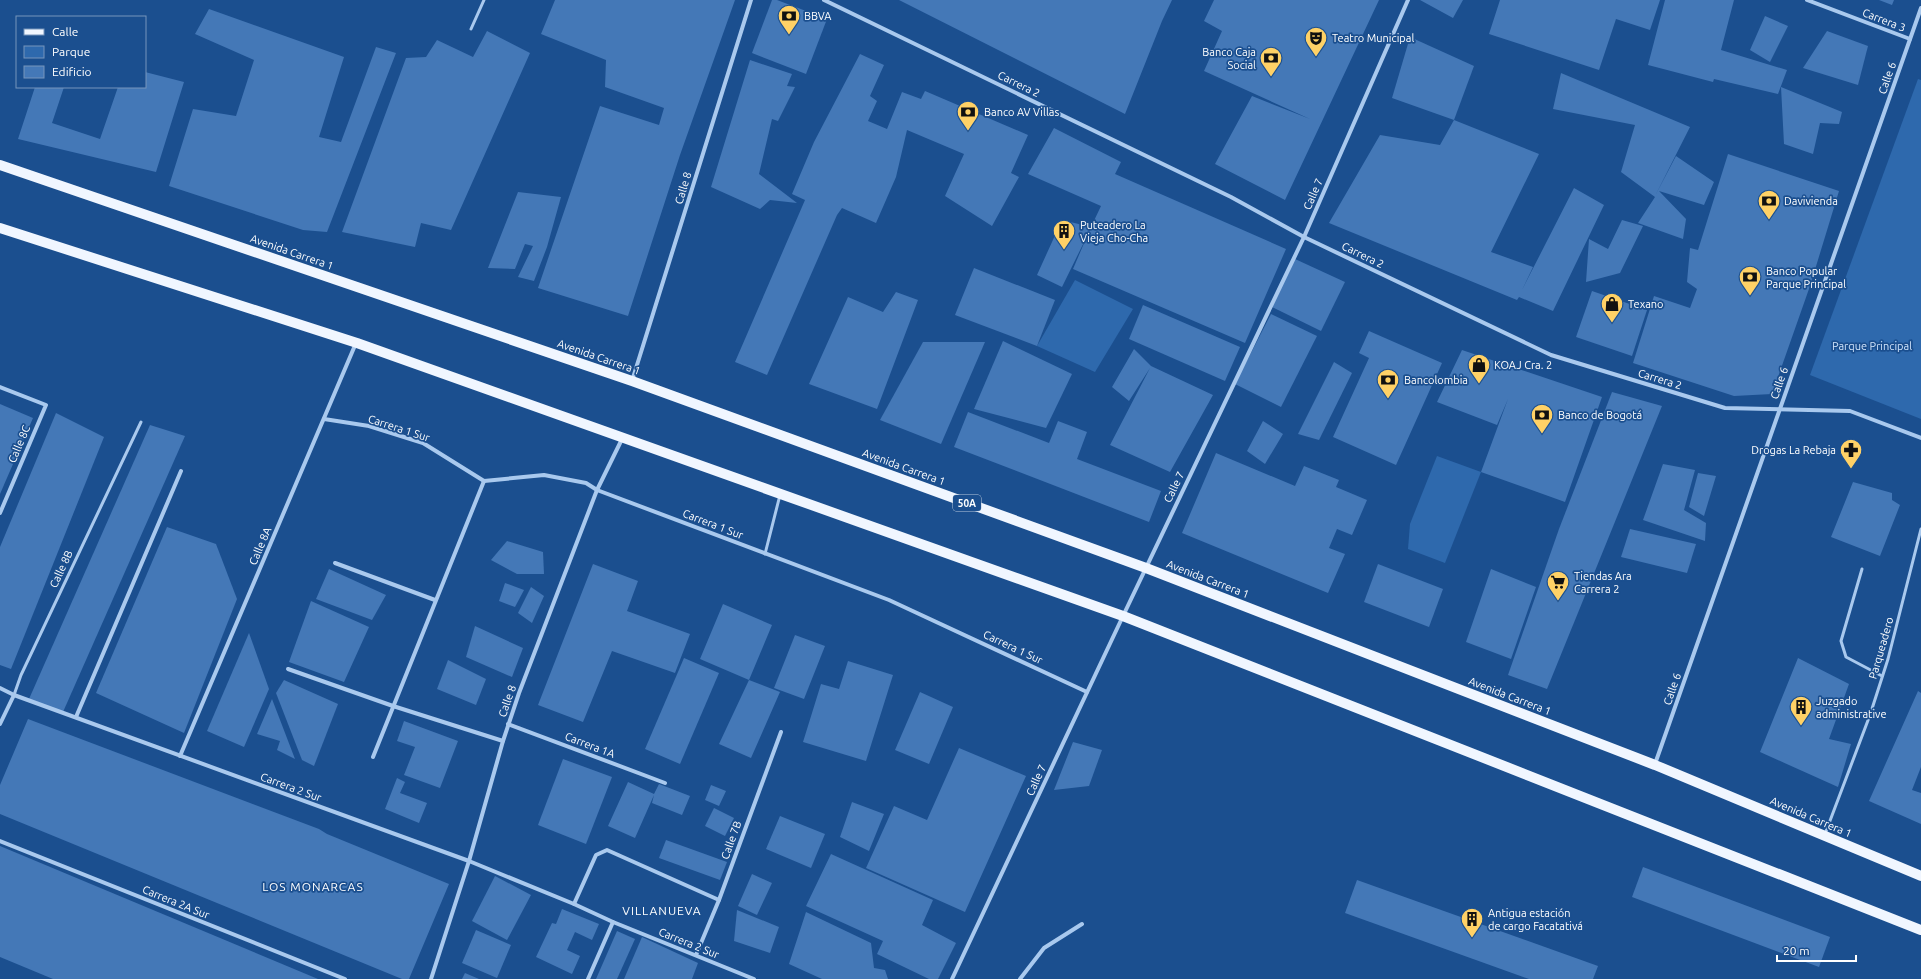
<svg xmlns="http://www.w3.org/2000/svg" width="1921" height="979" font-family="Ubuntu,sans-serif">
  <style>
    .green { fill: #2e69ad }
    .building { fill: #4478b7 }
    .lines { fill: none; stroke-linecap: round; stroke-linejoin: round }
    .service { stroke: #a9c9ee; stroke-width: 3 }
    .minor { stroke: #a9c9ee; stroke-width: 4 }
    .primary { stroke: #f0f6ff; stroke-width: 10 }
    .labels { text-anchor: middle; stroke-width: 3.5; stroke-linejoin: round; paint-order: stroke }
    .shield { fill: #1b4f8f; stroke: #bbcadd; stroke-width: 1 }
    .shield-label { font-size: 10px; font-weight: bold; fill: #fff }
    .poi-label { font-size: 11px; fill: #fff; stroke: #1b4f8f; text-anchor: start }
    .street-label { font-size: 11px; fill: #fff; stroke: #1b4f8f }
    .park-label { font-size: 11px; fill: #cfe3fa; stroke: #1b4f8f }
    .neighbourhood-label { font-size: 12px; letter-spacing: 1px; fill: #fff; stroke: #1b4f8f }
  </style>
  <rect width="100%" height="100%" fill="#1b4f8f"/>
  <g class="green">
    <polygon points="1918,79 1921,80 1921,419 1810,375"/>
    <polygon points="1075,280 1133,309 1095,372 1037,346"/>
    <polygon points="1437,456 1481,472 1445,563 1408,549 1410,524"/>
  </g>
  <g class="building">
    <polygon points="555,0 735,0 680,155 628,316 538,288 600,106 659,125 664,108 605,87 606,60 541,34"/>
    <polygon points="772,0 777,0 827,19 806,74 752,53"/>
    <polygon points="899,0 1172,0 1162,21 1125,114"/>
    <polygon points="1214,0 1379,0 1285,200 1215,164 1252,96 1310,119 1204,71 1222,31 1204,21"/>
    <polygon points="1420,0 1463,0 1453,18"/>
    <polygon points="1500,0 1660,0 1650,30 1616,19 1599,70 1489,34"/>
    <polygon points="1665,0 1734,0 1721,50 1787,70 1778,94 1714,79 1713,82 1648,65"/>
    <polygon points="1879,0 1894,0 1892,5"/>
    <polygon points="209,9 344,57 319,137 341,142 376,47 396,53 327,232 303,230 169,186 193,109 236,116 254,60 195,34"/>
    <polygon points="1765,16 1788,26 1770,62 1750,50"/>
    <polygon points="487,31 530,53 451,230 421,223 415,247 342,232 406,58 426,57 437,40 473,57"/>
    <polygon points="1827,31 1868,46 1858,85 1803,68"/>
    <polygon points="1410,37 1474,66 1454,120 1392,98"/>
    <polygon points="860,54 884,65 870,96 877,101 868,121 887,129 902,92 921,99 925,91 1028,135 1011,173 1019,177 992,226 945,196 964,154 907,130 896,177 876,223 842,208 837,215 767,375 735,362 805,200 792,194 814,142"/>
    <polygon points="750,60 792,74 787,86 795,87 778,121 772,119 759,174 797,203 770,200 760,209 711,187"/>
    <polygon points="145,72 184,82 156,172 18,139 35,87 64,87 52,123 100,139 118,87 145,87"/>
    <polygon points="1561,73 1690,127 1655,196 1676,156 1714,182 1704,205 1659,191 1686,219 1683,239 1638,223 1655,197 1621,172 1635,125 1553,109"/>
    <polygon points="1781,87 1842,112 1839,124 1820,123 1813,154 1784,144"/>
    <polygon points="1454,120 1539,154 1491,252 1533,267 1522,290 1574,188 1604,205 1553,311 1519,297 1517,300 1329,223 1380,135 1440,145"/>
    <polygon points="1054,128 1121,162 1115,174 1286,249 1245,343 1073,269 1088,234 1062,287 1037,275 1062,220 1091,227 1101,206 1028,174"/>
    <polygon points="1728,154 1839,191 1810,286 1772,394 1734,396 1633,363 1654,296 1690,308 1697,289 1687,282 1690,248 1698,250"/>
    <polygon points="518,192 561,197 547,247 534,281 518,277 533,246 525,244 515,269 488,268"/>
    <polygon points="1622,220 1643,226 1620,273 1586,282 1589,239 1608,249"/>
    <polygon points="1295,259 1345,282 1321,331 1272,307"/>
    <polygon points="974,268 1055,300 1037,346 955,315"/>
    <polygon points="1592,291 1647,310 1632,356 1576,337"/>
    <polygon points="896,292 918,300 877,409 809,384 848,297 883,312"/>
    <polygon points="1143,305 1240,347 1225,381 1129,339"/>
    <polygon points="1271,314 1317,336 1281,407 1235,384"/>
    <polygon points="1369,331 1442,363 1396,465 1333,437 1369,358 1359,353"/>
    <polygon points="1003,341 1072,374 1046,428 974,409"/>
    <polygon points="923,342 985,342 941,444 880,420"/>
    <polygon points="1134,349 1151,366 1213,395 1170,472 1110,445 1150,368 1129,401 1112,387"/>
    <polygon points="1462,350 1602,397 1565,502 1481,472 1508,399 1497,425 1437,402"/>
    <polygon points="1334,362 1352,373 1319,440 1298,434"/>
    <polygon points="1612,392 1662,406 1547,689 1508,675 1559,529"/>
    <polygon points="0,404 33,418 0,494"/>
    <polygon points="968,412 1049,443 1058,421 1087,432 1077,459 1161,491 1149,522 954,447"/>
    <polygon points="56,413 104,437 11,669 0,665 0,547"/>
    <polygon points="1263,421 1283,434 1265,464 1247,451"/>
    <polygon points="150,425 185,436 63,712 29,699"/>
    <polygon points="1216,453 1295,486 1304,466 1339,480 1336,487 1367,500 1352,535 1337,529 1329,548 1345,554 1328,593 1182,533"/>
    <polygon points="1663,464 1695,470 1684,510 1706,523 1705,541 1643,520"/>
    <polygon points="1698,473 1716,476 1704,516 1689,507"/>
    <polygon points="1853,482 1892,493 1892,500 1900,505 1880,556 1831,537"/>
    <polygon points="167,527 216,544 237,599 184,733 96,693"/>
    <polygon points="1630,529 1696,544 1687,573 1621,557"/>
    <polygon points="507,541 543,552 544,574 517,574 491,560"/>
    <polygon points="593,564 638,581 627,611 690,634 675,673 612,651 583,722 538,705"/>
    <polygon points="1378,564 1443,589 1429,627 1364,602"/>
    <polygon points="329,569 386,595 372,620 316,599"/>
    <polygon points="1491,569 1536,587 1511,659 1466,642"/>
    <polygon points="505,583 524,590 515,607 499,601"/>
    <polygon points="531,587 544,596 532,623 518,613"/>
    <polygon points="311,601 369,627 344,682 289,662"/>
    <polygon points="723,604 772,625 749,680 780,692 751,758 719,744 749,680 700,659"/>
    <polygon points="475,626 523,648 512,677 466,657"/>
    <polygon points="249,633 269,689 244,747 207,731"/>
    <polygon points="795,635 825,646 804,699 774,688"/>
    <polygon points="684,658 719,673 680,764 645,749"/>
    <polygon points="1798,658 1849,684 1829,739 1851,744 1838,787 1760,752"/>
    <polygon points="448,660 486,679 476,705 437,689"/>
    <polygon points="848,661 893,675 866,761 803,742 821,684 839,689"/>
    <polygon points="284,680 338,704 314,766 302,760 276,693"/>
    <polygon points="1918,691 1921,693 1921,767 1912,790 1921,793 1921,824 1869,801"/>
    <polygon points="920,692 953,707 929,764 895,750"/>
    <polygon points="272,699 295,759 277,750 280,741 257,734"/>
    <polygon points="28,719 319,829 327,834 449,884 409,979 402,979 0,814 0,785"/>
    <polygon points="404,721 458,741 440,788 404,775 415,747 397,741"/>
    <polygon points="1073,742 1102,750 1089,786 1054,790"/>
    <polygon points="959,748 1026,776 965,912 866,868 894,806 927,820"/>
    <polygon points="563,759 612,777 586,844 538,825"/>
    <polygon points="397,778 405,782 400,793 427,803 419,823 385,809"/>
    <polygon points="628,782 654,794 659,784 690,796 682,815 652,803 654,795 635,838 608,826"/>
    <polygon points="711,785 726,791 719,806 705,800"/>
    <polygon points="852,802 884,814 869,851 840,837"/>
    <polygon points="714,808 734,818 725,836 705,826"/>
    <polygon points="780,816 825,834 811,868 766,849"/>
    <polygon points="666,840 727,862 720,880 659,858"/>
    <polygon points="0,846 318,979 53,979 0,957"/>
    <polygon points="831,854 933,900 922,925 956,943 938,979 929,979 877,954 883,941 806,906"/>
    <polygon points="1643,867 1830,937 1819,967 1632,897"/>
    <polygon points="752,874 772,883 757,915 738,906"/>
    <polygon points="495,876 531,895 507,940 472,921"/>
    <polygon points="1357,880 1598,966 1593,979 1529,979 1345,913"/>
    <polygon points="562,909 599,924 592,940 575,932 567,950 580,956 572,974 536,957 552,923 556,924"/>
    <polygon points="737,910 779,927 770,953 734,941"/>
    <polygon points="806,912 871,943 874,968 885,970 888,979 822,979 789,964"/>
    <polygon points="476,930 511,945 497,978 462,963"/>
    <polygon points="617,931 635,939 617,979 596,979"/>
    <polygon points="642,937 698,963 692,979 624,979"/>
    <polygon points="465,973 479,979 462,979"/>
  </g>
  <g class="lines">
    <g class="service">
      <polyline points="471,29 484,0"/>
      <polyline points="765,554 780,495"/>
      <polyline points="1862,569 1841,641 1846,657 1882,676"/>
      <polyline points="14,695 21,675 141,422"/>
      <polyline points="1825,834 1870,715 1888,659 1921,529"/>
    </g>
    <g class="minor">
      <polyline points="824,0 1231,197 1304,237 1551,355 1725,408 1850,411 1921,438"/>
      <polyline points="1807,0 1910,39"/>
      <polyline points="632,381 751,0"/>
      <polyline points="0,387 46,405 0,513"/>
      <polyline points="324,419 369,426 423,443 484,481 544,475 586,483 597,490 889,600 1087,692"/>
      <polyline points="335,563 435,600"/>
      <polyline points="288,669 393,706 503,741"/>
      <polyline points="0,688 14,695 469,861 574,904 613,922 754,979"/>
      <polyline points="76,717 181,471"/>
      <polyline points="0,724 14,695"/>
      <polyline points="508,724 665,783"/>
      <polyline points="180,756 356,343"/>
      <polyline points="373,757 484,481"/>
      <polyline points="1655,764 1921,8"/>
      <polyline points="0,841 345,979"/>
      <polyline points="574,904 596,855 607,850 719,900"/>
      <polyline points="696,955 719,900 781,732"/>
      <polyline points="431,979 469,861 503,741 519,693 597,490 623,437"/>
      <polyline points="588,979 613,922"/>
      <polyline points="952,979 1123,616 1304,237 1408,0"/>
      <polyline points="1020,979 1044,948 1082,924"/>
    </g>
    <g class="primary">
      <polyline points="0,165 632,381 1146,568 1655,765 1921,876"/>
      <polyline points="0,228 357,343 1123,616 1921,930"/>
    </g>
  </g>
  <defs>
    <g id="bank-pin" transform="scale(1.15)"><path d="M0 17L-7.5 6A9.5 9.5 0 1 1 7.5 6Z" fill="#ffd166" stroke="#1b4f8f"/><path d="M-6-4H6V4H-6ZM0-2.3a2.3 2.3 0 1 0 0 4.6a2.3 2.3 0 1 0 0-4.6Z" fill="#111"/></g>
    <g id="theatre-pin" transform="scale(1.15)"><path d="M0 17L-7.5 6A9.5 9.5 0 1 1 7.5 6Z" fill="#ffd166" stroke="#1b4f8f"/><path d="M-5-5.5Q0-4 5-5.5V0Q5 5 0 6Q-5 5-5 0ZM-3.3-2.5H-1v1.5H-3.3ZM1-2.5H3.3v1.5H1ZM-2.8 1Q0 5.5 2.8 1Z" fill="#111"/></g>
    <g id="building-pin" transform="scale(1.15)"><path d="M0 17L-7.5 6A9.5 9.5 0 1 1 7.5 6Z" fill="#ffd166" stroke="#1b4f8f"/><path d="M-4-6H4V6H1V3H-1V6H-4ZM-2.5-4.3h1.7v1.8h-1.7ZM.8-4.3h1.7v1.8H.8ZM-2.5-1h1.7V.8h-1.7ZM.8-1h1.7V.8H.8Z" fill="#111"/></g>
    <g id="shop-pin" transform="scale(1.15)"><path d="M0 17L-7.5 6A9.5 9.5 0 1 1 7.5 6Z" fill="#ffd166" stroke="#1b4f8f"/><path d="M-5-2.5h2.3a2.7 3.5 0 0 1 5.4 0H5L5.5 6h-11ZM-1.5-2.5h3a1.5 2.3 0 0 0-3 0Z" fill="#111"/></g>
    <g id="pharmacy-pin" transform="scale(1.15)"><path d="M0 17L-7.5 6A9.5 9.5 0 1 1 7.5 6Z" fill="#ffd166" stroke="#1b4f8f"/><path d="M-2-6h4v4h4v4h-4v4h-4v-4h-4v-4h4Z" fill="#111"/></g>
    <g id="supermarket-pin" transform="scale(1.15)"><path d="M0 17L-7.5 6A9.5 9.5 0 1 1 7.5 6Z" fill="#ffd166" stroke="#1b4f8f"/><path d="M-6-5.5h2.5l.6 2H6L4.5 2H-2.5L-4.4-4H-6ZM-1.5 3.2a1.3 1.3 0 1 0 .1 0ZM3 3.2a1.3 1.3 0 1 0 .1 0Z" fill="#111"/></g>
  </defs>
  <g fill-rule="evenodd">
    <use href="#bank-pin" x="789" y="16"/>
    <use href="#theatre-pin" x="1316" y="38"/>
    <use href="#bank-pin" x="1271" y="58"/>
    <use href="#bank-pin" x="968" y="112"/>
    <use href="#bank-pin" x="1769" y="201"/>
    <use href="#building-pin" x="1064" y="231"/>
    <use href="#bank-pin" x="1750" y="277"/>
    <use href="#shop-pin" x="1612" y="304"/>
    <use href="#shop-pin" x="1479" y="365"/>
    <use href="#bank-pin" x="1388" y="380"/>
    <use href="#bank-pin" x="1542" y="415"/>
    <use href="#pharmacy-pin" x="1851" y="450"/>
    <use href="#supermarket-pin" x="1558" y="582"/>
    <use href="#building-pin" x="1801" y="707"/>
    <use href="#building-pin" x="1472" y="919"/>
  </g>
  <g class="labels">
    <rect class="shield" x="953" y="495" width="28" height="16" rx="3"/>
    <g class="shield-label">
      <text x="967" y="507">50A</text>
    </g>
    <g class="poi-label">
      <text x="804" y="20">BBVA</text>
      <text x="1332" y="42">Teatro Municipal</text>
      <text x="1256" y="56" text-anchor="end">Banco Caja<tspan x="1256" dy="13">Social</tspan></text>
      <text x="984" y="116">Banco AV Villas</text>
      <text x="1784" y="205">Davivienda</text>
      <text x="1080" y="229">Puteadero La<tspan x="1080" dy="13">Vieja Cho-Cha</tspan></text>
      <text x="1766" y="275">Banco Popular<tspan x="1766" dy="13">Parque Principal</tspan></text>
      <text x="1628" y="308">Texano</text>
      <text x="1494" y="369">KOAJ Cra. 2</text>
      <text x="1404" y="384">Bancolombia</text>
      <text x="1558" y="419">Banco de Bogotá</text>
      <text x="1836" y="454" text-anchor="end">Drogas La Rebaja</text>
      <text x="1574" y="580">Tiendas Ara<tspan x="1574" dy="13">Carrera 2</tspan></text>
      <text x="1816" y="705">Juzgado<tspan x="1816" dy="13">administrative</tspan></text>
      <text x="1488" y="917">Antigua estación<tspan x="1488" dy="13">de cargo Facatativá</tspan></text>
    </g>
    <g class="street-label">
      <text transform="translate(1884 20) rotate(21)" y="4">Carrera 3</text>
      <text transform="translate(1887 78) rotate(-71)" y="4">Calle 6</text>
      <text transform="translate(1019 84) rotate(26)" y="4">Carrera 2</text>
      <text transform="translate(683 188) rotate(-73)" y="4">Calle 8</text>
      <text transform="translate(1313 194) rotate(-66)" y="4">Calle 7</text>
      <text transform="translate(292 252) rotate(19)" y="4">Avenida Carrera 1</text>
      <text transform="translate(1363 255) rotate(26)" y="4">Carrera 2</text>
      <text transform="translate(599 357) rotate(19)" y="4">Avenida Carrera 1</text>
      <text transform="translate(1660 379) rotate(17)" y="4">Carrera 2</text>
      <text transform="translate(1779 383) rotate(-71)" y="4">Calle 6</text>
      <text transform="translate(399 428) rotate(18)" y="4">Carrera 1 Sur</text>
      <text transform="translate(19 444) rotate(-67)" y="4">Calle 8C</text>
      <text transform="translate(904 467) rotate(20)" y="4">Avenida Carrera 1</text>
      <text transform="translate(1174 487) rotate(-64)" y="4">Calle 7</text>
      <text transform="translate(713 524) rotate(21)" y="4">Carrera 1 Sur</text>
      <text transform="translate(260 546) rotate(-67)" y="4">Calle 8A</text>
      <text transform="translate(61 569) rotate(-65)" y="4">Calle 8B</text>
      <text transform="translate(1208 579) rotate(21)" y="4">Avenida Carrera 1</text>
      <text transform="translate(1013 647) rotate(25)" y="4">Carrera 1 Sur</text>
      <text transform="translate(1881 648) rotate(-74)" y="4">Parqueadero</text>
      <text transform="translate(1672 689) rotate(-71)" y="4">Calle 6</text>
      <text transform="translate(1510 696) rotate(21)" y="4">Avenida Carrera 1</text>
      <text transform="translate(507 701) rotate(-71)" y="4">Calle 8</text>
      <text transform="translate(590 745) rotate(21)" y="4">Carrera 1A</text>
      <text transform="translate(1036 780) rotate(-65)" y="4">Calle 7</text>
      <text transform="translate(291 787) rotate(20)" y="4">Carrera 2 Sur</text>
      <text transform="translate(1811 817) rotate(23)" y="4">Avenida Carrera 1</text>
      <text transform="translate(731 840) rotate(-70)" y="4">Calle 7B</text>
      <text transform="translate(176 902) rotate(22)" y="4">Carrera 2A Sur</text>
      <text transform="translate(689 943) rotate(22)" y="4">Carrera 2 Sur</text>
    </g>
    <g class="park-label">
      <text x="1872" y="350">Parque Principal</text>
    </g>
    <g class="neighbourhood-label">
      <text x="313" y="891">LOS MONARCAS</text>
      <text x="662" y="915">VILLANUEVA</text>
    </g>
  </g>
  <rect x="16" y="16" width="130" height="72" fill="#1b4f8f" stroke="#7695bc"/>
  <rect x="24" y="29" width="20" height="6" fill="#f0f6ff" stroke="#7695bc"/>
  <text x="52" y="36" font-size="12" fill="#ffffff">Calle</text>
  <rect x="24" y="46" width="20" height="12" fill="#2e69ad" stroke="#7695bc"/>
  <text x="52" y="56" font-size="12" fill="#ffffff">Parque</text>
  <rect x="24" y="66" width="20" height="12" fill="#4478b7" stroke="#7695bc"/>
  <text x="52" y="76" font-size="12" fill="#ffffff">Edificio</text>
  <path d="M1777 955v6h79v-6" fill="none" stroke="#ffffff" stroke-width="2"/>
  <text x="1783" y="955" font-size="12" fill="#ffffff" stroke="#1b4f8f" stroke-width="3" paint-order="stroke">20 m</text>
</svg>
